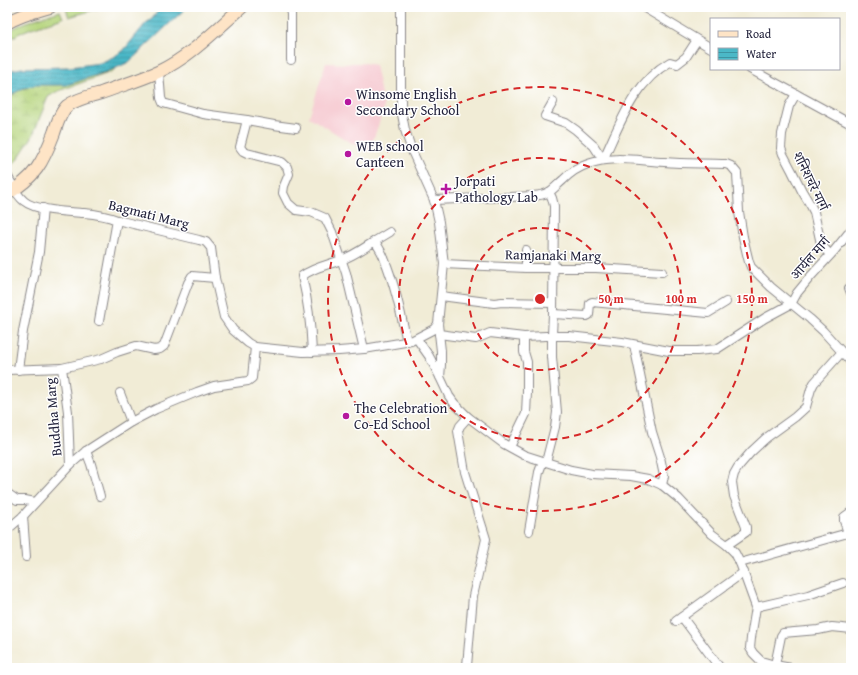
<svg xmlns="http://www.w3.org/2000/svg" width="858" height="675" font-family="'Gentium Book Plus','Noto Serif Devanagari',serif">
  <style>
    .built { fill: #f7cfd5 }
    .green { fill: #b5d47b; stroke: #6c7b5b }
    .wetland { fill: url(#wetland-marsh); stroke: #6c7b5b }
    .water { fill: url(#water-rules); stroke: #366d81 }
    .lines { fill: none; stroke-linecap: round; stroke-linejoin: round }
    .minor-casing { stroke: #8a8788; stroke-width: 10 }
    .secondary-casing { stroke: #8a8788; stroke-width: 14 }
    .minor { stroke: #fff; stroke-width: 8 }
    .secondary { stroke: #fee4c6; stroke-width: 12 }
    .ring { fill: none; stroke: #d62828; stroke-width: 2; stroke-dasharray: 7 5 }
    .poi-dot { fill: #b5179e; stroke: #fff; stroke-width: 1.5 }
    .labels { text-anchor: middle; stroke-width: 3; stroke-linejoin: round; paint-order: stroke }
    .poi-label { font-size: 14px; fill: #22223b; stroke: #fff; text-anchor: start }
    .street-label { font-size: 14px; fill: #22223b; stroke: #fff }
    .centre { fill: #d62828; stroke: #fff; stroke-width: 2 }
    .ring-label { font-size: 12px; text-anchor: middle; font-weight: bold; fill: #d62828; stroke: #fff; stroke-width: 3; stroke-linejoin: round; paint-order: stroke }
  </style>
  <defs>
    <pattern id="wetland-marsh" width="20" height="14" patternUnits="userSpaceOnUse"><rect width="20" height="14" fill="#b5d47b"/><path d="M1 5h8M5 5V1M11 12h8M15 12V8" fill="none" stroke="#9bb66b"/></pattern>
    <pattern id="water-rules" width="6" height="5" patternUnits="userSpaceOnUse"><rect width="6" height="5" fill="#4bb8c7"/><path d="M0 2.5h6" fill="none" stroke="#3e95a3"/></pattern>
  </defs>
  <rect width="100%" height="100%" fill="#fff"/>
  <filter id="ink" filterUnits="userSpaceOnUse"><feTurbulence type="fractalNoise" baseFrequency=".025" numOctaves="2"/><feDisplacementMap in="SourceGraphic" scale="8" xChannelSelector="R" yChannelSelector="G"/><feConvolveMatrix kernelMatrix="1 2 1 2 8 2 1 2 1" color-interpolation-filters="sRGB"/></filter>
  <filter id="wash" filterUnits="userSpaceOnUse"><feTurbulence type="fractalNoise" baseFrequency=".012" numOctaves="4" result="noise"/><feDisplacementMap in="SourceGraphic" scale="16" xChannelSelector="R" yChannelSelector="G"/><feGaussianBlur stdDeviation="0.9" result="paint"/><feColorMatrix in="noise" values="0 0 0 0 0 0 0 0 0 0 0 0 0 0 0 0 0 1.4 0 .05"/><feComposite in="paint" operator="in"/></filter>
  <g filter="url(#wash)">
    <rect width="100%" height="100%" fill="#f1ecd6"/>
    <polygon class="built" points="326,63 347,64 352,63 364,63 375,65 384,108 382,113 379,123 369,152 348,141 309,117"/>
    <g class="green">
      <polygon points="75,7 104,7 69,17 66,9"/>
      <path d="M60 11 63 18C46 24 20 29 7 42V33C22 21 43 17 60 11Z"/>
    </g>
    <polygon class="wetland" points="114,69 114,71 56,92 48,97 32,137 17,160 10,167 7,168 7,99 8,97 24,88 35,85 67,85"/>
    <polygon class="water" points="161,7 187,7 129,62 114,69 67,85 35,85 24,88 14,93 7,99 7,71 22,68 70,67 100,63 113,57 123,51 146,23 152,19"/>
  </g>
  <g filter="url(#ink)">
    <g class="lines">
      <g class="minor-casing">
        <g id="minor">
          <polyline points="289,7 291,14 291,60"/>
          <polyline points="401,7 401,109 405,130 412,151 434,200 439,222 444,264 438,324 441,351 441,365 440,377 449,396 454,403 468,417 504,444 524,455 571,470 592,474 631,476 648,479 662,485 678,498 712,534 727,545 735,553 740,563 756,607 751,638 750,648 753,653 761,661 775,665 791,668"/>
          <polyline points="643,7 711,48"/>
          <polyline points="750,69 851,124"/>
          <polyline points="159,72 161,98 163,103 203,114 247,120 274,125 296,128"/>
          <polyline points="796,94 789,106 782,134 781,148 783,154 792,171 802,191 811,206 814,212 821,244 830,255"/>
          <polyline points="553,102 545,116 566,123 576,130 594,146 603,160"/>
          <polyline points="247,120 240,147 243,151 247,153 282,162 287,167 289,174 284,186 283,193 288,203 296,210 311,212 325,218 332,232 346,273 364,349"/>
          <path d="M603 160C620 124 634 82 670 62L677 64 686 57 697 40"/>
          <path d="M7 175C12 184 16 195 24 201 36 211 69 212 84 213 96 214 107 216 117 220L199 240 206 242 211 248 215 278 224 317 233 330 248 343 255 347 303 352 339 351 364 349 411 341 434 329 438 324"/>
          <path d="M434 200 534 196C539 195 544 195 549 192 554 189 558 184 563 180 570 173 579 167 588 164 613 155 639 161 664 162 685 164 705 163 726 164L731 166 737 173 739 212 743 237 747 254 749 262 751 267 771 287 810 319 823 331 851 362"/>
          <polyline points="375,241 390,232"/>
          <polyline points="526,250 526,268"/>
          <polyline points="444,264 526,268 596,268 662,272"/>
          <polyline points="851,286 849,288 851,293"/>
          <polyline points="441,296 494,303 502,302 553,303"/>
          <polyline points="791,304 797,293 811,276 834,251 851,230"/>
          <polyline points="553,314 587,316 589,315 590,303 592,302 708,313 726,302"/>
          <polyline points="99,321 117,220"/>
          <polyline points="439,334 476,339 490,333 524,337 546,336 569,336 622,342 669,351 697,351 717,349 765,318 791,304"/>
          <polyline points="417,339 429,356 440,377"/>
          <polyline points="634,345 652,432 660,457 664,476 662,485"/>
          <path d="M312 352C311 326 308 301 302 276 314 267 328 265 341 260 353 256 364 248 375 241 378 247 382 252 384 258 395 285 401 314 407 342"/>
          <polyline points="62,368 68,412 70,465"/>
          <polyline points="7,370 62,368 101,359 117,352 136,346 154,350 160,349 164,346 188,283 192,276 215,278"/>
          <polyline points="18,370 23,331 39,252 43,208"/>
          <polyline points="120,393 131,422"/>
          <polyline points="510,447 526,414 527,392 527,362 524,352 524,337"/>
          <polyline points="86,451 91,464 100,496"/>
          <polyline points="546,462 555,427 557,412 552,357 552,335 553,314 554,206 552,198 549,192"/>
          <polyline points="7,493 17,500 25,500 35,502"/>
          <polyline points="23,516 26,557"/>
          <polyline points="7,530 23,516 70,465 86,451 131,422 156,409 197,392 214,386 248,381 252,378 255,347"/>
          <polyline points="529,531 539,472 543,461"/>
          <polyline points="727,545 746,532 746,527 734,496 732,482 734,474 738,467 751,452 766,438 795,417 806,407 811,389 814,383 841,353"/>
          <polyline points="740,563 848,533 844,521 844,517 851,512"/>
          <polyline points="756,607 808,595 843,583"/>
          <polyline points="682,617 720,668"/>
          <polyline points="676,621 744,572"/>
          <polyline points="775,665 781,636 783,633 818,630 832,627 842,628 851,629"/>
          <polyline points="467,666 473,596 486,539 465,472 458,431 460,426 468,417"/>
        </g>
      </g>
      <g class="secondary-casing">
        <g id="secondary">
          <path d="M7 23C20 15 36 11 50 7"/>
          <path d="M7 194C35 178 43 162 54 133 57 124 60 113 67 106 76 99 90 96 101 93 120 86 140 80 158 72 190 57 216 30 242 7"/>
        </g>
      </g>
      <use href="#minor" class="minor"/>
      <use href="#secondary" class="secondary"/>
    </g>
  </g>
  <g class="ring">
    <circle cx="540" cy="299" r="71"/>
    <circle cx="540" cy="299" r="141"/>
    <circle cx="540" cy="299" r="212"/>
  </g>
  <g class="poi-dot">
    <circle cx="348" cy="102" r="4"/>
    <circle cx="348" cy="154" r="4"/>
    <path d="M444 183h4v4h4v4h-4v4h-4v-4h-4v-4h4z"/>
    <circle cx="346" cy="416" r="4"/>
  </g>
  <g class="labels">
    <g class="poi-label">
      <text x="356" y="99">Winsome English<tspan x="356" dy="16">Secondary School</tspan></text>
      <text x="356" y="151">WEB school<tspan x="356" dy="16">Canteen</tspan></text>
      <text x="455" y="186">Jorpati<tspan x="455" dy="16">Pathology Lab</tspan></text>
      <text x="354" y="413">The Celebration<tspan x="354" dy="16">Co-Ed School</tspan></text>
    </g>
    <g class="street-label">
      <text transform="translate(811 181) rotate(64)" y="5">शनिशचरे मार्ग</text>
      <text transform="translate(149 214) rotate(14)" y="5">Bagmati Marg</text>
      <text transform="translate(553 255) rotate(1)" y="5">Ramjanaki Marg</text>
      <text transform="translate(810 258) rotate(-49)" y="5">आर्यल मार्ग</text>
      <text transform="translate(53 417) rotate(-95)" y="5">Buddha Marg</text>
    </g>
  </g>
  <circle cx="540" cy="299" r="6" class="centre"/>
  <g class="ring-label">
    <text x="611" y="303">50 m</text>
    <text x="681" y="303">100 m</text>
    <text x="752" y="303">150 m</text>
  </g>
  <rect width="858" height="675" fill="none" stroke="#fff" stroke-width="24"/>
  <rect x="710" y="18" width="130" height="52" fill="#ffffff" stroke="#a7a7b1"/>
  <rect x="718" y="31" width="20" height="6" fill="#fee4c6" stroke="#a7a7b1"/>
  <text x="746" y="38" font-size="12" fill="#22223b">Road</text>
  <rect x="718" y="48" width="20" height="12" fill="url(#water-rules)" stroke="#a7a7b1"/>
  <text x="746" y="58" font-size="12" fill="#22223b">Water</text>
</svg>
